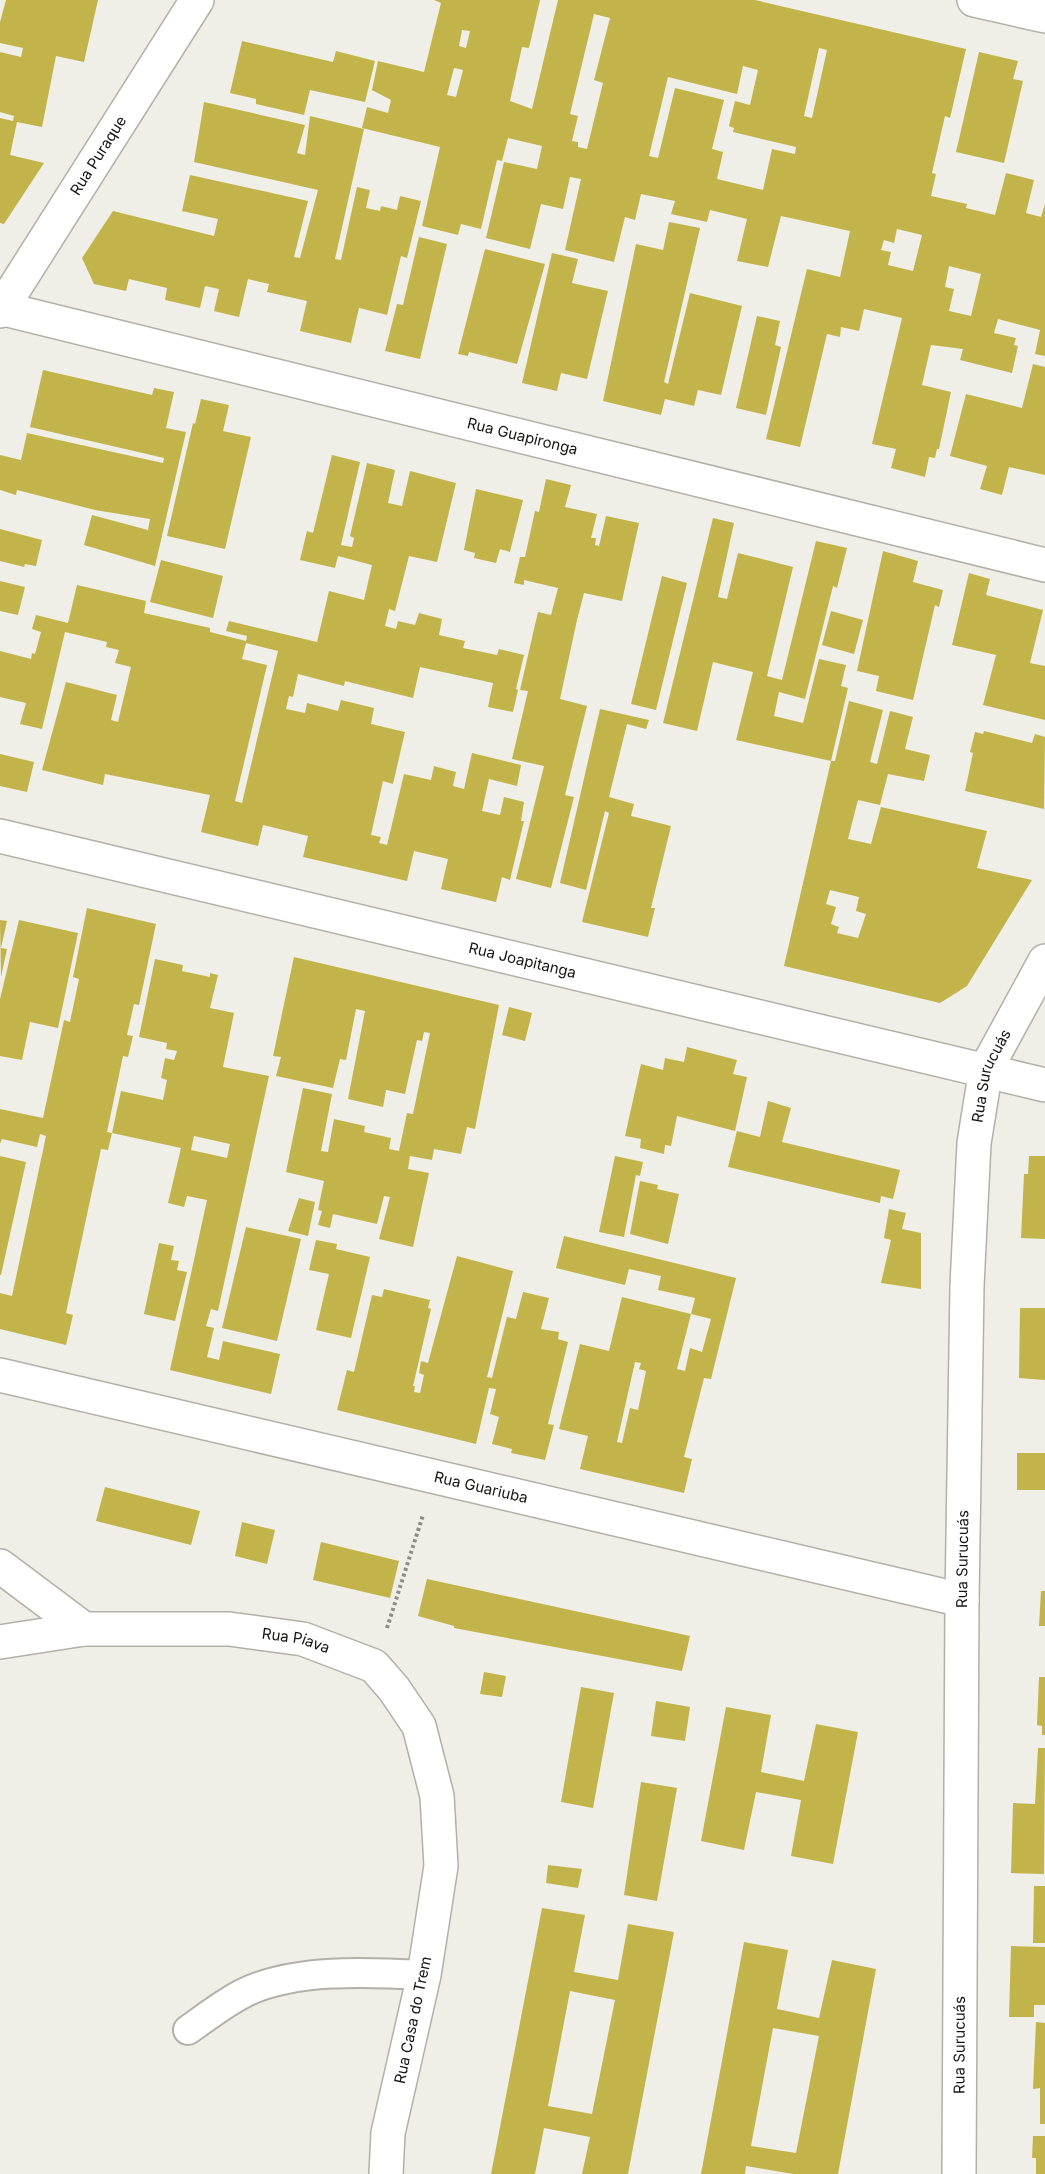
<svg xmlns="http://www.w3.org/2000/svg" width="1045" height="2174" font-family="Inter,sans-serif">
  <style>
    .building { fill: #c2b44a; fill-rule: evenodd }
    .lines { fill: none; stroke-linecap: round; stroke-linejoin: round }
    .lane-casing { stroke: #b1b0a9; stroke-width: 32 }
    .street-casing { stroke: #b1b0a9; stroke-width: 36 }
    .path { stroke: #8d8c86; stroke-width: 4; stroke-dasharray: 3 3; stroke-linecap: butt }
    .lane { stroke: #fff; stroke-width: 28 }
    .street { stroke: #fff; stroke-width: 33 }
    .labels { text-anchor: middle; stroke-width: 4.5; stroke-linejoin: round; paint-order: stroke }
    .street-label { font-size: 15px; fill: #151412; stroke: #fff }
  </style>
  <rect width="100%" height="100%" fill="#f0efe7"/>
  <g class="building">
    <polygon points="6,0 98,0 84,62 56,56 42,127 17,122 10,155 44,163 4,224 0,223 0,118 13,121 14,116 0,112 0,52 21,57 23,48 0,43 0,22"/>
    <path d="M434 0H540L529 48 522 47 510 101 532 109 558 0H755L966 49 950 118 945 116 932 173 936 174 931 196 967 204 966 208 995 215 1006 173 1034 180 1026 213 1041 217 1045 204V356L1035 354 1040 330 998 319 994 333 1016 338 1014 345 1018 346 1012 373 960 360 963 349 931 345 922 385 951 392 939 449H937L935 458 929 457 925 477 891 468 896 449 872 444 902 318 864 309 859 331 841 327 840 337 827 334 800 447 766 439 807 269 840 277 850 231 781 216 768 267 737 261 747 219 710 210 707 222 671 214 675 201 641 194 635 220 625 217 614 262 565 250 581 179 570 177 563 209 541 204 530 249 486 238 504 162 537 169 542 146 508 138 502 161 497 160 481 229 461 224 458 235 422 226 440 147 362 128 367 107 388 113 391 100 372 90 378 61 424 72 441 3ZM594 14 610 18 594 80 603 83 587 149 578 147V142L572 141 578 116 570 114ZM462 30 470 31 466 48 459 46ZM819 48 827 50 812 118 804 116ZM743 66 758 70 750 105 735 101 729 126 734 128 733 132 796 147 795 154 772 149 763 190 717 179 723 152 712 149 724 100 675 88 658 158 649 156 668 77 737 94ZM454 68 463 70 456 97 447 95ZM897 229 922 235 913 271 888 265 891 252 881 250 884 240 894 243ZM949 266 981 274 971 316 949 311 954 289 945 287Z"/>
    <polygon points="242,41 333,62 336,51 375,61 365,102 310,90 304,115 256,104 256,99 230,93"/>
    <polygon points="979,52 1018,61 1013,79 1023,81 1004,163 956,152"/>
    <polygon points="204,102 305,125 297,153 305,155 310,116 364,129 335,259 341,260 357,187 370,190 366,208 380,211 381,206 397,210 400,196 421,201 407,258 401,256 387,315 359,308 351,343 300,331 307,301 267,292 269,284 248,279 239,317 214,311 219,289 205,286 200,308 165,300 167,288 129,279 126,291 94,284 82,258 113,211 214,236 218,219 182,211 190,175 308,201 294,257 300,258 318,190 194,162"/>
    <polygon points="669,222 700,228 664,382 668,384 690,293 742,306 721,395 698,390 694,406 665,399 661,415 603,401 636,244 663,250"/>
    <polygon points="419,237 447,244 420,359 385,351 397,304 403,305"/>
    <polygon points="485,249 545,264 517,364 469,352 468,356 458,354"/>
    <polygon points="552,253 578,259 572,283 608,291 587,379 561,373 557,391 522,383"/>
    <polygon points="757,316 780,321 775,345 781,347 766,415 736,408"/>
    <polygon points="1033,364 1045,367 1045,475 1009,467 1002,495 980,489 987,466 950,456 966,394 1022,408"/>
    <polygon points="43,370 152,395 154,388 174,392 166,428 186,432 155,566 84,545 92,515 148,530 150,519 95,510 17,490 16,495 0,490 0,455 21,460 27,433 163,463 164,458 30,427"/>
    <polygon points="201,399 229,405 223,431 251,437 225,549 167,536 193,423 195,424"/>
    <path d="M332 455 360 462 341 545 352 547 354 538 350 536 367 463 395 470 388 503 402 506 410 471 456 483 437 562 409 556 395 611 389 609 385 626 396 629 398 621 415 625 419 613 442 619 439 635 465 641 463 648 497 655 499 649 524 655 516 689 518 690 513 712 488 707 493 683 420 667 413 698 345 681 344 686 298 674 293 697 289 696 286 709 305 713 307 703 338 711 341 700 374 708 371 724 405 732 393 784 383 781 371 835 381 837 379 843 387 845 404 774 431 780 434 766 456 772 453 786 464 789 472 753 521 765 517 786 489 779 482 811 500 815 504 797 524 802 521 821H524L510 880 502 877 496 902 441 889 448 859 414 851 407 881 303 857 308 836 263 825 258 846 201 832 210 795 105 774 103 785 42 770 66 682 117 695 111 720 118 722 131 667 115 663 119 650 106 647 107 642 65 632 42 729 20 724 26 703 0 697V651L31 659 32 653 35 654 41 632 32 629 36 615 68 623 77 585 146 601 144 613 210 628V632L246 641 247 636 226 631 229 621 317 642 329 591 364 600 372 565 338 556 335 568 300 560 307 531 313 533ZM246 643 278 651 242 803 235 801 267 665 242 659Z"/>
    <polygon points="546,479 571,485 565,507 597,514 591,538 596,538 595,545 599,546 606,516 639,523 622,601 584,593 577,620 560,699 587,706 565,795 574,797 551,888 516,879 544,766 512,759 528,691 520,690 538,612 551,615 558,588 524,580 524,585 514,583 520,557 525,557 535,511 539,512"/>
    <polygon points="476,489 523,500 510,552 500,549 496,563 474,558 475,553 464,550"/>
    <polygon points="713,518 734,523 718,597 727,599 738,553 793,567 767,676 782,680 816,541 847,548 837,588 833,586 805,699 779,692 774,716 803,723 819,659 846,665 841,686 848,688 831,761 736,740 753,672 713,662 697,731 663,723"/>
    <polygon points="0,529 42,540 36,566 25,564 24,567 0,561"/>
    <polygon points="883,551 918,561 913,582 943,590 939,607 935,605 913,700 876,691 879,676 857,671"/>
    <polygon points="161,560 223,576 213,618 150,602"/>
    <polygon points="969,573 990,579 986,595 1043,610 1030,663 1045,666 1045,720 983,705 996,655 952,645"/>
    <polygon points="662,576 687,583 656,710 631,704"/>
    <polygon points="0,581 25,587 18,615 0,611"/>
    <polygon points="831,611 863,620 854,654 822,645"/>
    <path d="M849 701 883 710 870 762 877 764 890 711 913 717 905 749 930 755 924 781 888 774 880 805 858 800 848 839 871 844 881 807 987 831 977 868 1032 880 967 986 940 1003 784 966 831 761H835ZM830 890 859 897 856 911 866 914 858 938 837 933 839 927 831 924 836 907 826 904Z"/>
    <polygon points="600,709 649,720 646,729 627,724 609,797 634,804 631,816 671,826 651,908 655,908 648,937 582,922 609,813 605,811 586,890 560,883"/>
    <polygon points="984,731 1032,743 1035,734 1045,737 1044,809 965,791 973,753 970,752 975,732 983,734"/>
    <polygon points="0,754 34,762 27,792 0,786"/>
    <path d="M87 908 156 924 139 1005 134 1004 127 1035 133 1036 128 1057 123 1056 107 1132 112 1133 121 1091 163 1100 167 1080 161 1078 165 1058 174 1060 177 1051 166 1049 167 1043 139 1037 155 959 183 965 182 971 210 977V973L218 975 210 1008 234 1013 223 1067 269 1076 218 1311 211 1309 206 1326 214 1328 207 1357 219 1360 223 1341 280 1354 271 1394 170 1370 207 1200 187 1196 184 1207 168 1203 181 1148 112 1133 108 1150 101 1149 66 1313 73 1315 66 1345 0 1329V1293L12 1296 46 1136 40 1134 37 1147 2 1139 0 1144V1109L43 1118 64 1020 70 1022 79 979 73 977ZM194 1136 230 1144 227 1158 191 1150Z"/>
    <polygon points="0,920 7,921 1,948 7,949 1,977"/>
    <polygon points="19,920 78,933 58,1028 30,1022 22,1060 0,1056 0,999"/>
    <polygon points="294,957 499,1005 475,1129 467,1127 461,1154 434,1149 432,1160 410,1156 408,1169 429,1173 413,1247 379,1239 390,1197 384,1196 377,1224 333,1214 330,1228 318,1225 322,1211 318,1210 324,1181 286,1172 303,1088 332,1094 321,1151 328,1152 334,1119 365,1126 364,1132 391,1138 389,1149 399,1151 407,1113 413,1114 430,1033 424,1032 422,1041 417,1040 405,1094 386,1090 383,1107 348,1099 365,1011 356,1009 346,1060 340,1059 333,1088 276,1076 281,1057 273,1056"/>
    <polygon points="509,1007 532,1013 525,1041 502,1035"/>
    <polygon points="687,1047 737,1060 733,1074 747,1077 735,1131 677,1116 671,1146 665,1145 664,1154 640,1148 641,1139 625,1136 641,1064 663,1070 665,1058 684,1062"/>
    <polygon points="768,1101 791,1108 782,1142 900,1170 893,1199 881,1196 880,1203 728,1167 737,1131 760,1137"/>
    <polygon points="0,1156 26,1162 1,1275 0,1275"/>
    <polygon points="615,1156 643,1162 640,1176 636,1175 624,1237 599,1232"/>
    <polygon points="1029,1156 1045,1156 1045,1239 1021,1238 1024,1174 1028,1174"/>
    <polygon points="640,1181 658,1185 657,1189 679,1194 668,1244 630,1234"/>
    <polygon points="299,1198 315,1202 308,1236 288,1231"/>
    <polygon points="889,1209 906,1213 902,1229 921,1233 921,1289 881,1283 891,1240 884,1238"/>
    <polygon points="246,1227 301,1239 277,1341 222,1328"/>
    <path d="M564 1236 736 1278 711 1379 704 1378 684 1457 692 1459 684 1493 580 1469 588 1436 559 1429 580 1344 609 1351 622 1297 691 1314 677 1369 685 1371 690 1348 702 1352 711 1319 691 1314 695 1298 658 1290 661 1276 629 1269 625 1285 556 1268ZM635 1362 641 1363 639 1369 646 1371 638 1410 630 1408 622 1443 617 1442Z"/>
    <polygon points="316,1240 337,1244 336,1249 370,1257 351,1338 316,1330 329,1274 309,1270"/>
    <polygon points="159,1243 174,1246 171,1260 179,1261 177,1270 187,1272 175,1321 144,1314"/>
    <polygon points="457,1256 513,1271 487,1377 492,1378 507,1317 516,1319 523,1292 549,1298 541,1329 559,1332 558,1339 568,1342 548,1424 554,1425 545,1460 511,1453 512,1449 492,1444 499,1417 490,1414 496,1389 489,1388 476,1444 337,1410 347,1370 354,1372 372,1295 382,1297 384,1289 430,1300 428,1308 431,1309 413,1386 415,1386 414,1392 420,1393 424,1375 419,1373 421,1361 428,1363"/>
    <polygon points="1020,1308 1045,1308 1045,1380 1019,1378"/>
    <rect x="1017" y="1453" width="28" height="37"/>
    <polygon points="105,1487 200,1511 191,1545 96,1521"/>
    <polygon points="242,1522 275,1530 267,1564 235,1556"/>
    <polygon points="321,1542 399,1561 390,1598 313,1580"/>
    <polygon points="427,1579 690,1636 682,1671 454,1628 454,1626 418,1616"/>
    <polygon points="1041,1591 1045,1591 1045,1626 1039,1626"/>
    <polygon points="484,1672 506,1676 502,1697 480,1694"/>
    <polygon points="1039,1677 1045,1677 1045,1735 1042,1735 1042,1726 1037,1725"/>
    <polygon points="581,1687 614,1693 593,1808 561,1802"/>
    <polygon points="656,1701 690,1707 685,1741 651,1736"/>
    <polygon points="726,1707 771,1715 761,1772 804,1781 816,1724 858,1732 833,1864 791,1856 801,1800 756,1792 744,1850 701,1841"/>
    <polygon points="1038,1748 1045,1748 1044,1874 1011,1873 1013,1803 1035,1804"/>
    <polygon points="641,1782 677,1788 657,1901 624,1895"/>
    <polygon points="548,1865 582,1869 578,1888 546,1883"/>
    <polygon points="1034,1886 1045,1886 1045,1943 1033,1943"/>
    <path d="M542 1908 585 1915 574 1972 618 1980 628 1924 674 1932 628 2174H582L590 2137 544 2128 535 2174H491ZM570 1991 615 2000 592 2114 548 2106Z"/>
    <path d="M744 1942 788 1950 777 2009 819 2018 832 1960 876 1969 838 2174H793L746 2166 745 2174H701ZM773 2028 819 2036 796 2153 751 2146Z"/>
    <polygon points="1011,1946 1045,1947 1045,2005 1034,2005 1034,2017 1009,2017"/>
    <polygon points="1036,2022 1045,2023 1045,2124 1040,2124 1040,2088 1033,2089"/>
    <polygon points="1033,2136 1045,2136 1045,2174 1036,2174 1036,2158 1032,2158"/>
  </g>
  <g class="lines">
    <g class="lane-casing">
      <path id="lane" d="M188 2030C205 2018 223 2004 242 1994 292 1968 369 1972 424 1975"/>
    </g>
    <g class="street-casing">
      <g id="street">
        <polyline points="974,0 1045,16"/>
        <path id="s1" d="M0 308 1045 565"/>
        <path id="s2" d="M0 311 197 0"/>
        <path id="s3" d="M0 836 1045 1085"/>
        <path id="s4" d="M0 1375 962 1600"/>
        <polyline points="0,1566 84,1629"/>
        <path id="s5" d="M0 1642 84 1629H229L303 1639 374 1666 394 1689 419 1726 437 1796 441 1866 424 1975 388 2133 386 2174"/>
        <path id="s6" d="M959 2174 962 1600 967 1286 974 1143 986 1069 1045 961"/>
      </g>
    </g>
    <polyline class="path" points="387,1628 423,1515"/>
    <use href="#lane" class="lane"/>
    <use href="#street" class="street"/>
  </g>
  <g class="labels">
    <g class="street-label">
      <text dy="5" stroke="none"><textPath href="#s2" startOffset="184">Rua Puraque</textPath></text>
      <text dy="5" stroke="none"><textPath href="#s1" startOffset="538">Rua Guapironga</textPath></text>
      <text dy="5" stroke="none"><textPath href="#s3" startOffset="537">Rua Joapitanga</textPath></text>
      <text dy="5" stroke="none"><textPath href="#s6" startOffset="1101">Rua Surucuás</textPath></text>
      <text dy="5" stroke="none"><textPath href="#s4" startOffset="494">Rua Guariuba</textPath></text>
      <text dy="5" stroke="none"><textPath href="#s6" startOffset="615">Rua Surucuás</textPath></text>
      <text dy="5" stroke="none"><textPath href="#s5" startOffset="298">Rua Piava</textPath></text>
      <text transform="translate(413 2020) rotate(-78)" y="5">Rua Casa do Trem</text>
      <text dy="5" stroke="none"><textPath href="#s6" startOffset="129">Rua Surucuás</textPath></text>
    </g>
  </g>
</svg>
